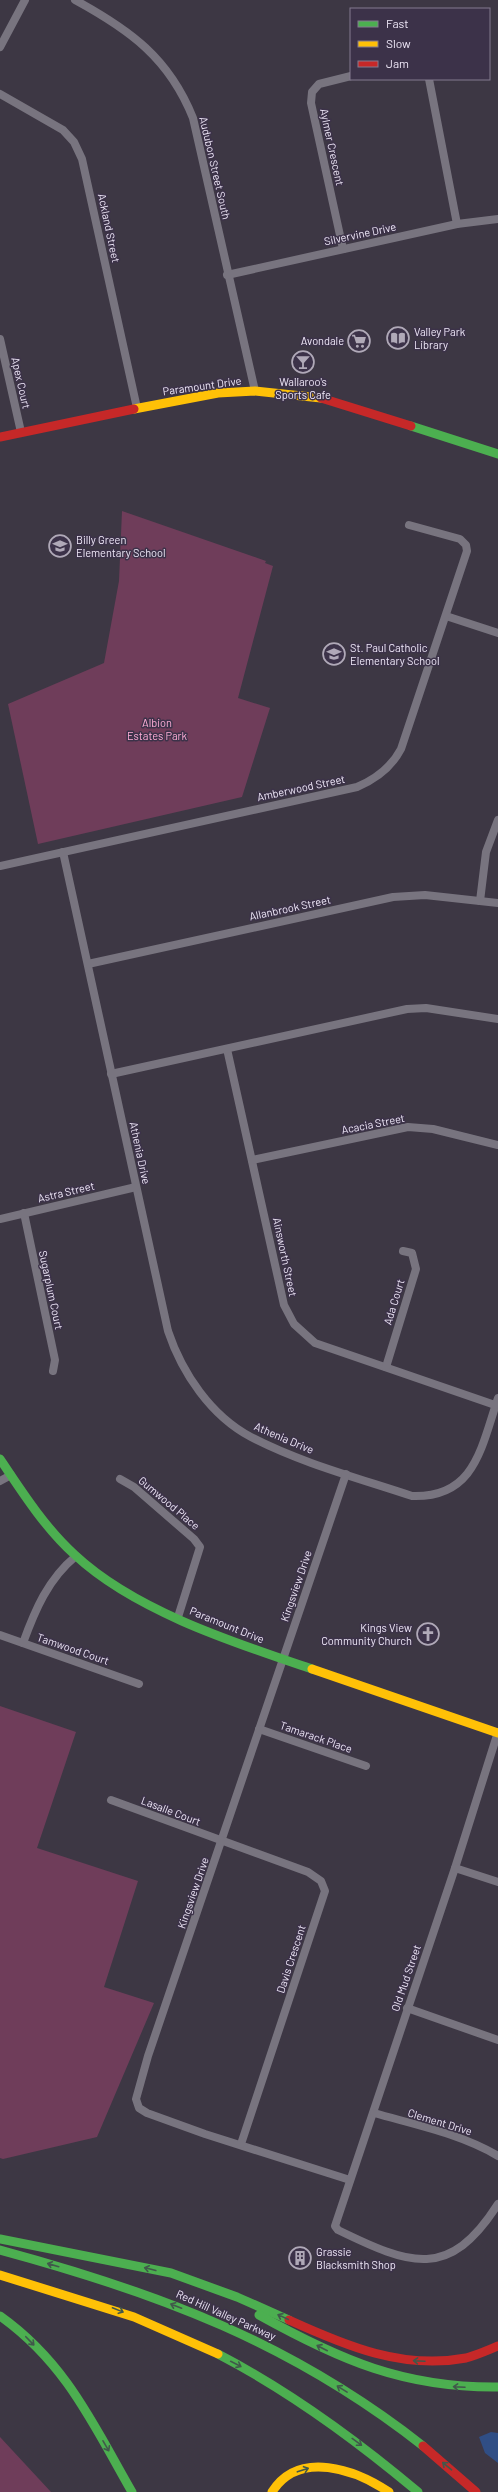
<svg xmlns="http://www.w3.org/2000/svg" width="498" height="2492" font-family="Barlow,sans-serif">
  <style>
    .green { fill: #6f3d5a }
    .water { fill: #304e85 }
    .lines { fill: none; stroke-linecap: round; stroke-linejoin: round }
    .street { stroke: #78747f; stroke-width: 8 }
    .fast { stroke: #4caf50; stroke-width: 9 }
    .slow { stroke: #ffc107; stroke-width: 9 }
    .jam { stroke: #c62828; stroke-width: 9 }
    .oneway { stroke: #41584b }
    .labels { text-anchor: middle; stroke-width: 3; stroke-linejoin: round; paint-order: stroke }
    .street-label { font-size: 11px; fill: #eee7f7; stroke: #3c3249 }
    .poi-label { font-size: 11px; fill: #eee7f7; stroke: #3c3249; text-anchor: start }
    .park-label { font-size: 11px; fill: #ffadd7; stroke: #3c3249 }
  </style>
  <rect width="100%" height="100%" fill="#3d3744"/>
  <g class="green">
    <polygon points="122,511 266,561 265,563 273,566 238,698 270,708 242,797 38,844 8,704 104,663 119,581"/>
    <polygon points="0,1706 76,1732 37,1848 138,1881 104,1987 154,2003 97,2137 3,2159 0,2158"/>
    <polygon points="0,2437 51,2492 0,2492"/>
  </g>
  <polygon class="water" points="491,2432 498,2433 498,2463 485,2453 479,2437"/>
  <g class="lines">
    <g class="street">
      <path d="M75 0C130 30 169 58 193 118L255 391"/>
      <polyline points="0,47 25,0"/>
      <polyline points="429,79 457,224"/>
      <polyline points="0,94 63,130 74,142 82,159 137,408"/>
      <polyline points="343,249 311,103 312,92 319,84 351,76"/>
      <polyline points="227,275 457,224 498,219"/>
      <polyline points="0,339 21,432"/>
      <polyline points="446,616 498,633"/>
      <path d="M63 852 168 1331C182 1373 211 1416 251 1437 301 1463 358 1478 412 1496 475 1498 481 1448 498 1398"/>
      <path d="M0 866 357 787C376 779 391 768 401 749L467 551 466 545 460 539 409 525"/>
      <polyline points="480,901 486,852 498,820"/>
      <polyline points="88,964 393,897 425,895 498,903"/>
      <polyline points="227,1049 284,1305 294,1324 315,1343 495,1405"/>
      <polyline points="111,1074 407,1009 426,1008 498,1019"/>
      <polyline points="252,1160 408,1127 433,1129 498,1145"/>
      <polyline points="24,1213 55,1360 53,1371"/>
      <polyline points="0,1219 136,1187"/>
      <polyline points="386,1367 416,1269 412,1253 403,1251"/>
      <polyline points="346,1474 148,2056 136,2099 139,2108 147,2113 205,2134 350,2180"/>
      <polyline points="120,1479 134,1487 194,1539 200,1547 178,1617"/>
      <polyline points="0,1481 11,1475"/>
      <polyline points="0,1635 139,1684"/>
      <path d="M23 1643C35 1610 48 1579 76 1556"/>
      <polyline points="259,1729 366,1766"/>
      <path d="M498 1732 455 1868 335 2226 338 2230C410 2265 449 2281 498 2204"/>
      <polyline points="111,1800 308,1872 321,1881 325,1891 241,2144"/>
      <polyline points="455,1868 498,1882"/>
      <polyline points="407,2008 498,2040"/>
      <path d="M374 2113C416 2125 461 2134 498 2156"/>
    </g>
    <g class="fast">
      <polyline points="411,426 498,454"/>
      <path d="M0 1459C22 1492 45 1528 75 1555 135 1611 235 1643 312 1669"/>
      <polyline points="0,2239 171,2273 237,2297 289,2320"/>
      <path d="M0 2250C159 2293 292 2343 423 2446"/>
      <path d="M259 2315C340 2360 404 2388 498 2387"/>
      <path d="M0 2316C66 2363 93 2424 132 2492"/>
      <path d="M218 2354C291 2392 355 2439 418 2492"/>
    </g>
    <g class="slow">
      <polyline points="134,409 218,393 255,391 321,398"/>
      <polyline points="312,1669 498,1733"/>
      <polyline points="0,2275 134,2317 218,2354"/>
      <path d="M272 2492C299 2449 356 2470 389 2492"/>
    </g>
    <g class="jam">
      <polyline points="321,398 411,426"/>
      <polyline points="0,437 134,409"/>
      <path d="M289 2320C346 2346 403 2370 466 2358 477 2355 488 2350 498 2346"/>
      <polyline points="423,2446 476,2492"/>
    </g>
  </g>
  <defs><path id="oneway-shaft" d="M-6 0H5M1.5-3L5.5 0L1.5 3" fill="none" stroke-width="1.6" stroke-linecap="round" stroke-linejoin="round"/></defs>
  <g class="oneway">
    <use href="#oneway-shaft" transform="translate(53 2265) rotate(-164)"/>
    <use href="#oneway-shaft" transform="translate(150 2269) rotate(-166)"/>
    <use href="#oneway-shaft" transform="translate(176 2306) rotate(-159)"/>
    <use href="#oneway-shaft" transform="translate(118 2310) rotate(22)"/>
    <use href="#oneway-shaft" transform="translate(283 2317) rotate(-155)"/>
    <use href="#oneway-shaft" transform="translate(30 2341) rotate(46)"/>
    <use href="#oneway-shaft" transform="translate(322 2348) rotate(-153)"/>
    <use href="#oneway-shaft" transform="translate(419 2361) rotate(-177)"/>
    <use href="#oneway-shaft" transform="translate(236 2364) rotate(27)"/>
    <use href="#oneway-shaft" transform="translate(459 2387) rotate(-177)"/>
    <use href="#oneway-shaft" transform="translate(342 2389) rotate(-148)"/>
    <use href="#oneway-shaft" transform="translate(357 2442) rotate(36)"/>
    <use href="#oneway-shaft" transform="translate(106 2446) rotate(60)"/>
    <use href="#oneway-shaft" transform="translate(447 2466) rotate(-140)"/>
    <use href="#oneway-shaft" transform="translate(303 2470) rotate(-18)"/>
  </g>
  <defs>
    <g id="library-ring" transform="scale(1.15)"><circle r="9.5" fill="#3c3249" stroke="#b0a9b8" stroke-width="1.5"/><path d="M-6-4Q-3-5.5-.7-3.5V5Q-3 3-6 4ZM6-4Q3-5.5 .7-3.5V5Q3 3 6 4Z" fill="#b0a9b8"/></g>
    <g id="supermarket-ring" transform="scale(1.15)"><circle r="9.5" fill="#3c3249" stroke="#b0a9b8" stroke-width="1.5"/><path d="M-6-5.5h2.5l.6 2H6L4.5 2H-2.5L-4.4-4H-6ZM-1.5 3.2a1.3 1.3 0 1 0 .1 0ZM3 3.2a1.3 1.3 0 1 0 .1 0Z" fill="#b0a9b8"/></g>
    <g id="bar-ring" transform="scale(1.15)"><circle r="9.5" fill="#3c3249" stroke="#b0a9b8" stroke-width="1.5"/><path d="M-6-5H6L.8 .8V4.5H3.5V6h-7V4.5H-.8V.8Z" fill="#b0a9b8"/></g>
    <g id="school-ring" transform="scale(1.15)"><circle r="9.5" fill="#3c3249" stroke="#b0a9b8" stroke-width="1.5"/><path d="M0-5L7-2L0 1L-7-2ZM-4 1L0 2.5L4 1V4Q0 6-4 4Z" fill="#b0a9b8"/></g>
    <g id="church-ring" transform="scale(1.15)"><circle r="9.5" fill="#3c3249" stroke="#b0a9b8" stroke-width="1.5"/><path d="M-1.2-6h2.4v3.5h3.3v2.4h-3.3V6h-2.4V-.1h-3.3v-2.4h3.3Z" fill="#b0a9b8"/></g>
    <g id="building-ring" transform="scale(1.15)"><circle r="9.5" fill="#3c3249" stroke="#b0a9b8" stroke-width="1.5"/><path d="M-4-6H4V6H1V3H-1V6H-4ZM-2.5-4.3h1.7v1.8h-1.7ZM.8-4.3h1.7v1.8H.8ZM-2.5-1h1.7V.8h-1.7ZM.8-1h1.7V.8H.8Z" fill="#b0a9b8"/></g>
  </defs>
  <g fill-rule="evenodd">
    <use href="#library-ring" x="398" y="338"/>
    <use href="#supermarket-ring" x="359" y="341"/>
    <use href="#bar-ring" x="303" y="362"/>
    <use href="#school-ring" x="60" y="546"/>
    <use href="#school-ring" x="334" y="654"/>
    <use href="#church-ring" x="428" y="1634"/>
    <use href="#building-ring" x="300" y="2258"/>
  </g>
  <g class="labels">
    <g class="street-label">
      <text transform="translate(332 147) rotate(78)" y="4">Aylmer Crescent</text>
      <text transform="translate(215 168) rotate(77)" y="4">Audubon Street South</text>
      <text transform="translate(109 228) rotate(78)" y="4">Ackland Street</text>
      <text transform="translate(360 234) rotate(-12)" y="4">Silvervine Drive</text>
      <text transform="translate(21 383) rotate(77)" y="4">Apex Court</text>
      <text transform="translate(202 386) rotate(-8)" y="4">Paramount Drive</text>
      <text transform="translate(301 788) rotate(-12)" y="4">Amberwood Street</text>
      <text transform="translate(290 908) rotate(-12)" y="4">Allanbrook Street</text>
      <text transform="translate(373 1124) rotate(-11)" y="4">Acacia Street</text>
      <text transform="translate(140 1153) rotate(78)" y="4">Athenia Drive</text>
      <text transform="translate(66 1192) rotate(-13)" y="4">Astra Street</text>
      <text transform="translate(285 1257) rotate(78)" y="4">Ainsworth Street</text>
      <text transform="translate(51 1290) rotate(78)" y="4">Sugarplum Court</text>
      <text transform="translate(394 1302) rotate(-73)" y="4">Ada Court</text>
      <text transform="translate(284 1438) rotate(23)" y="4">Athenia Drive</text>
      <text transform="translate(169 1503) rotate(40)" y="4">Gumwood Place</text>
      <text transform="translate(296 1586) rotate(-71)" y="4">Kingsview Drive</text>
      <text transform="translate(227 1625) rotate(22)" y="4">Paramount Drive</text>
      <text transform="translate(73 1649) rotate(19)" y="4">Tamwood Court</text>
      <text transform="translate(316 1737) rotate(19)" y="4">Tamarack Place</text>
      <text transform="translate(171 1811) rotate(21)" y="4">Lasalle Court</text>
      <text transform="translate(193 1893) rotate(-71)" y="4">Kingsview Drive</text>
      <text transform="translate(291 1959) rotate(-72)" y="4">Davis Crescent</text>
      <text transform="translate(406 1978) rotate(-71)" y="4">Old Mud Street</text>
      <text transform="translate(440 2122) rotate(17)" y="4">Clement Drive</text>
      <text transform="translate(226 2315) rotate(24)" y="4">Red Hill Valley Parkway</text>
    </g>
    <g class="poi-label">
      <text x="414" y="336">Valley Park<tspan x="414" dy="13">Library</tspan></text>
      <text x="344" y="345" text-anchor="end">Avondale</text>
      <text x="303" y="386" text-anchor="middle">Wallaroo's<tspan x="303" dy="13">Sports Cafe</tspan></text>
      <text x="76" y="544">Billy Green<tspan x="76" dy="13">Elementary School</tspan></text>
      <text x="350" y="652">St. Paul Catholic<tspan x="350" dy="13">Elementary School</tspan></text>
      <text x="412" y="1632" text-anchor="end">Kings View<tspan x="412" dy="13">Community Church</tspan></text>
      <text x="316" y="2256">Grassie<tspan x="316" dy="13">Blacksmith Shop</tspan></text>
    </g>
    <g class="park-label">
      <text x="157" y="727">Albion<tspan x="157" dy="13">Estates Park</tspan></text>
    </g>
  </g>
  <rect x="350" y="8" width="140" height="72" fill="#3c3249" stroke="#837a8f"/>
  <rect x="358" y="21" width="20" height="6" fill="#4caf50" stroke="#837a8f"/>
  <text x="386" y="28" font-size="12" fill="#eee7f7">Fast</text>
  <rect x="358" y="41" width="20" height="6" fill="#ffc107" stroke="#837a8f"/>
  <text x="386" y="48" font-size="12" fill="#eee7f7">Slow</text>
  <rect x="358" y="61" width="20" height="6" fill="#c62828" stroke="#837a8f"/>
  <text x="386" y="68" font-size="12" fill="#eee7f7">Jam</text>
</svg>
